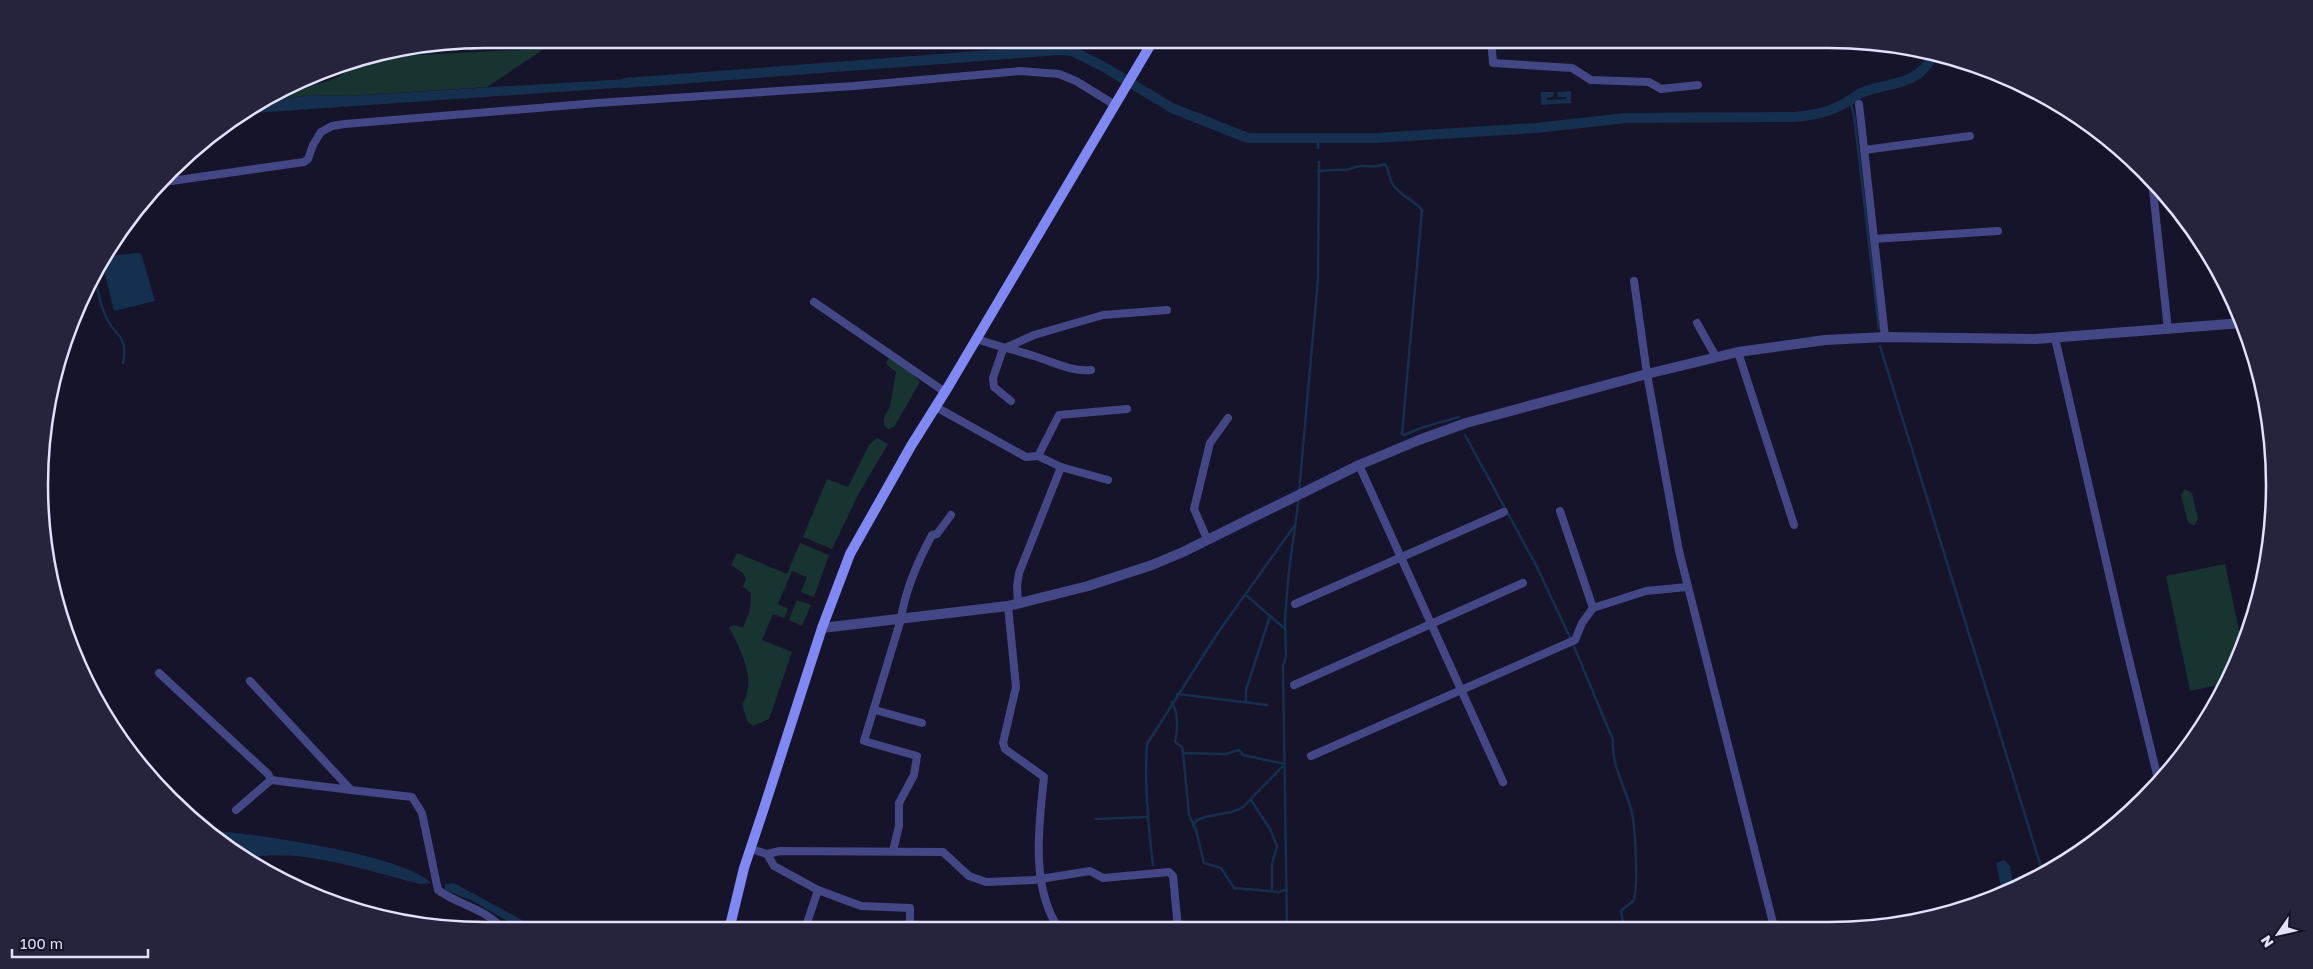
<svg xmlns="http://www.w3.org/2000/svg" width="2313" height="969" font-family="'Golos Text',sans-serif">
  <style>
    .green { fill: #183431 }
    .water { fill: #152f4e }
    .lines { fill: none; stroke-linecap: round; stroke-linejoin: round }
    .stream { stroke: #152f4e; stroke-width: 2.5 }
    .canal { stroke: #152f4e; stroke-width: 10 }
    .minor { stroke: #444785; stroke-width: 8 }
    .tertiary { stroke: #444785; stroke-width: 10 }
    .secondary { stroke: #8088f4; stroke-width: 10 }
    .rail { stroke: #1ee9eb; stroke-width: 2.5; stroke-dasharray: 8 6; stroke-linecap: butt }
    .rim { fill: none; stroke: #e1e1fc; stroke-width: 2.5 }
  </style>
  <rect width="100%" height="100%" fill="#16142b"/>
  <g class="green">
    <polygon points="485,39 559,39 555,41 441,46"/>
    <path d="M544 49 487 87 347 96 313 95 257 102C285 82 320 91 346 72H319L341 63 375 57Z"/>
    <polygon points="889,358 909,370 920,382 894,427 888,429 884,425 884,418 890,406 896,372 886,364"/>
    <polygon points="877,438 888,444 859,493 832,549 803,537 827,479 848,487 869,445"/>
    <polygon points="2185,489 2192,493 2198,519 2194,526 2188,522 2181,495"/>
    <path d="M800 543 829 555 814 597 801 592 807 577 792 571 778 604 788 609 784 618 773 614 762 640 792 652 769 719 753 726 747 721 742 704C758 681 740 649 729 627L735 625 743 628 750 610 751 593 743 587 746 579 743 573 731 565 737 553 787 574Z"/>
    <polygon points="2225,564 2242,645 2223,684 2190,691 2166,576"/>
    <polygon points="797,600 811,605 802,626 789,620"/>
  </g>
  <g class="water">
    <polygon points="644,78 630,87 240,114 257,102 313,95 347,96"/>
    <polygon points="1571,91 1571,103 1541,105 1541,92 1554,92 1553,97 1547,98 1547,100 1566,99 1566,97 1558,97 1557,92"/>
    <polygon points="141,253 155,301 114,311 101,258 103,256"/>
    <path d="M205 830C249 833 402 854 431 883L420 884C372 872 299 847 250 858L213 838Z"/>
    <polygon points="2004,860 2010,866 2013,883 2001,886 1996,863"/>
    <polygon points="454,883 540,930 523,930 471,900 445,890 445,884"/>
  </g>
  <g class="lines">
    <g class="stream">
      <polyline points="1850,100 1854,115 1879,329"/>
      <polyline points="1318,140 1318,148"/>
      <path d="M1318 171C1328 171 1337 169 1346 170 1350 170 1356 166 1361 166 1370 166 1376 168 1385 164 1390 170 1388 179 1394 186 1401 196 1414 200 1422 210L1402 434 1404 435 1424 427 1459 417"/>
      <path d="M94 271C97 287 99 303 106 317 114 336 129 335 123 363"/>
      <polyline points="1880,346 2042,870"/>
      <path d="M1465 435 1536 565 1573 644 1613 740C1611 766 1626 788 1632 813 1635 826 1639 892 1633 901 1629 906 1624 906 1621 911L1624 927"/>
      <polyline points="1299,492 1318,279 1319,162"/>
      <polyline points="1247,596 1285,629"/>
      <polyline points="1177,694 1267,705"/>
      <path d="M1172 702C1178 714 1178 729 1175 742L1182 747 1183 753 1189 815 1196 830 1204 863 1221 868 1234 888 1279 892 1287 889"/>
      <polyline points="1246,702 1246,690 1270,616"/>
      <polyline points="1183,753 1226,754 1239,750 1243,755 1285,764"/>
      <polyline points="1251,800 1270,829 1277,846 1272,864 1272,890"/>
      <polyline points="1096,819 1147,817"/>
      <polyline points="1193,825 1197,820 1205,817 1231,812 1242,808 1285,764"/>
      <path d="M1153 865C1148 825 1144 784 1147 744L1217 634 1295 525"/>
      <polyline points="1287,928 1283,666 1286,656 1285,619 1289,570 1299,498"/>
    </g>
    <path class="canal" d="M625 83 1059 50 1072 51 1104 67 1172 108 1248 138H1376L1536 128 1626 118 1795 117C1811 115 1828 113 1843 104 1850 101 1856 95 1863 92 1888 83 1920 85 1932 56"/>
    <g class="minor">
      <polyline points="1491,39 1493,63 1572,68 1591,80 1649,82 1661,89 1698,85"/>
      <polyline points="1859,104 1885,337"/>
      <polyline points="1864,150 1970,136"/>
      <polyline points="2152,181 2168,330"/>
      <polyline points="164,182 304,162 308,159 313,145 321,132 332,126 345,124 597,103 854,86 1020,71 1059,74 1076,81 1115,105"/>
      <polyline points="1874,239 1998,231"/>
      <polyline points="1634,281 1647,374 1679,551 1774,927"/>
      <polyline points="814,302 945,392"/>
      <polyline points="1697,323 1716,357"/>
      <polyline points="2055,338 2120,622 2158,779"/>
      <path d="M977 339C996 346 1015 350 1034 356 1053 362 1072 372 1091 370"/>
      <polyline points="1738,352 1794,525"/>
      <polyline points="1011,401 994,387 993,378 1003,349 1034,335 1103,315 1167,310"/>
      <polyline points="936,407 1026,457 1038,456 1059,415 1127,409"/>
      <polyline points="1038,456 1061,467 1108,480"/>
      <polyline points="1359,465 1503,782"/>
      <polyline points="1560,511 1593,608"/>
      <polyline points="1207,539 1194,509 1210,443 1228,418"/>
      <polyline points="1018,604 1017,586 1019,573 1061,467"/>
      <polyline points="1295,604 1504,512"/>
      <path d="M1008 606 1016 687 1003 743 1005 749 1044 777C1039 825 1030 886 1059 929"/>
      <polyline points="159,673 268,774 271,780 236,810"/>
      <path d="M250 681 351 790 412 797 422 813 438 890C458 905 488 909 503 930"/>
      <polyline points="1294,685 1523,583"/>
      <polyline points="875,710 922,723"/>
      <polyline points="1311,756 1575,640 1582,623 1593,608 1646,591 1687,587"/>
      <polyline points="271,780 351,790"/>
      <polyline points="751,849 767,854 780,851 943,852 969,876 986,882 1034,880 1090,871 1103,878 1169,872 1173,876 1178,928"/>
      <path d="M893 851 899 826V803L914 775 917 756 864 741 901 619C905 590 918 561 932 535L937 534 951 515"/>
      <polyline points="767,854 774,866 818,890"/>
      <polyline points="805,929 818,890 861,906 910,908 910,929"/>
    </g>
    <polyline class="tertiary" points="822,628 1008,606 1088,586 1152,565 1183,552 1359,465 1419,440 1466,423 1647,374 1738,352 1825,340 1885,337 2036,339 2242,323"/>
    <polyline class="secondary" points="729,930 744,868 764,808 822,628 850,554 911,446 948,387 1154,39"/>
    <polyline class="rail" points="413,51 652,39"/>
  </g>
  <path d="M0 0H2313V969H0ZM485 48H1829A437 437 0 0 1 2266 485V485A437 437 0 0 1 1829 922H485A437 437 0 0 1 48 485V485A437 437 0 0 1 485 48Z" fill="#26243c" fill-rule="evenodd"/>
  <path class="rim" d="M485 48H1829A437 437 0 0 1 2266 485V485A437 437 0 0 1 1829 922H485A437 437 0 0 1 48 485V485A437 437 0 0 1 485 48Z"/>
  <g transform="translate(2278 934) rotate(236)" stroke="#16142b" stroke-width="4" paint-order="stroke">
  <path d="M0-4L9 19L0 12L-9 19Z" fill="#e1e1fc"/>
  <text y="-8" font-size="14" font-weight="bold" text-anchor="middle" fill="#e1e1fc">N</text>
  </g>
  <path d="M12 949v8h136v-8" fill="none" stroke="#e1e1fc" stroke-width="2.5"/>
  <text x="20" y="949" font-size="15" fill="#e1e1fc" stroke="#16142b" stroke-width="4" paint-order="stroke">100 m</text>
</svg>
